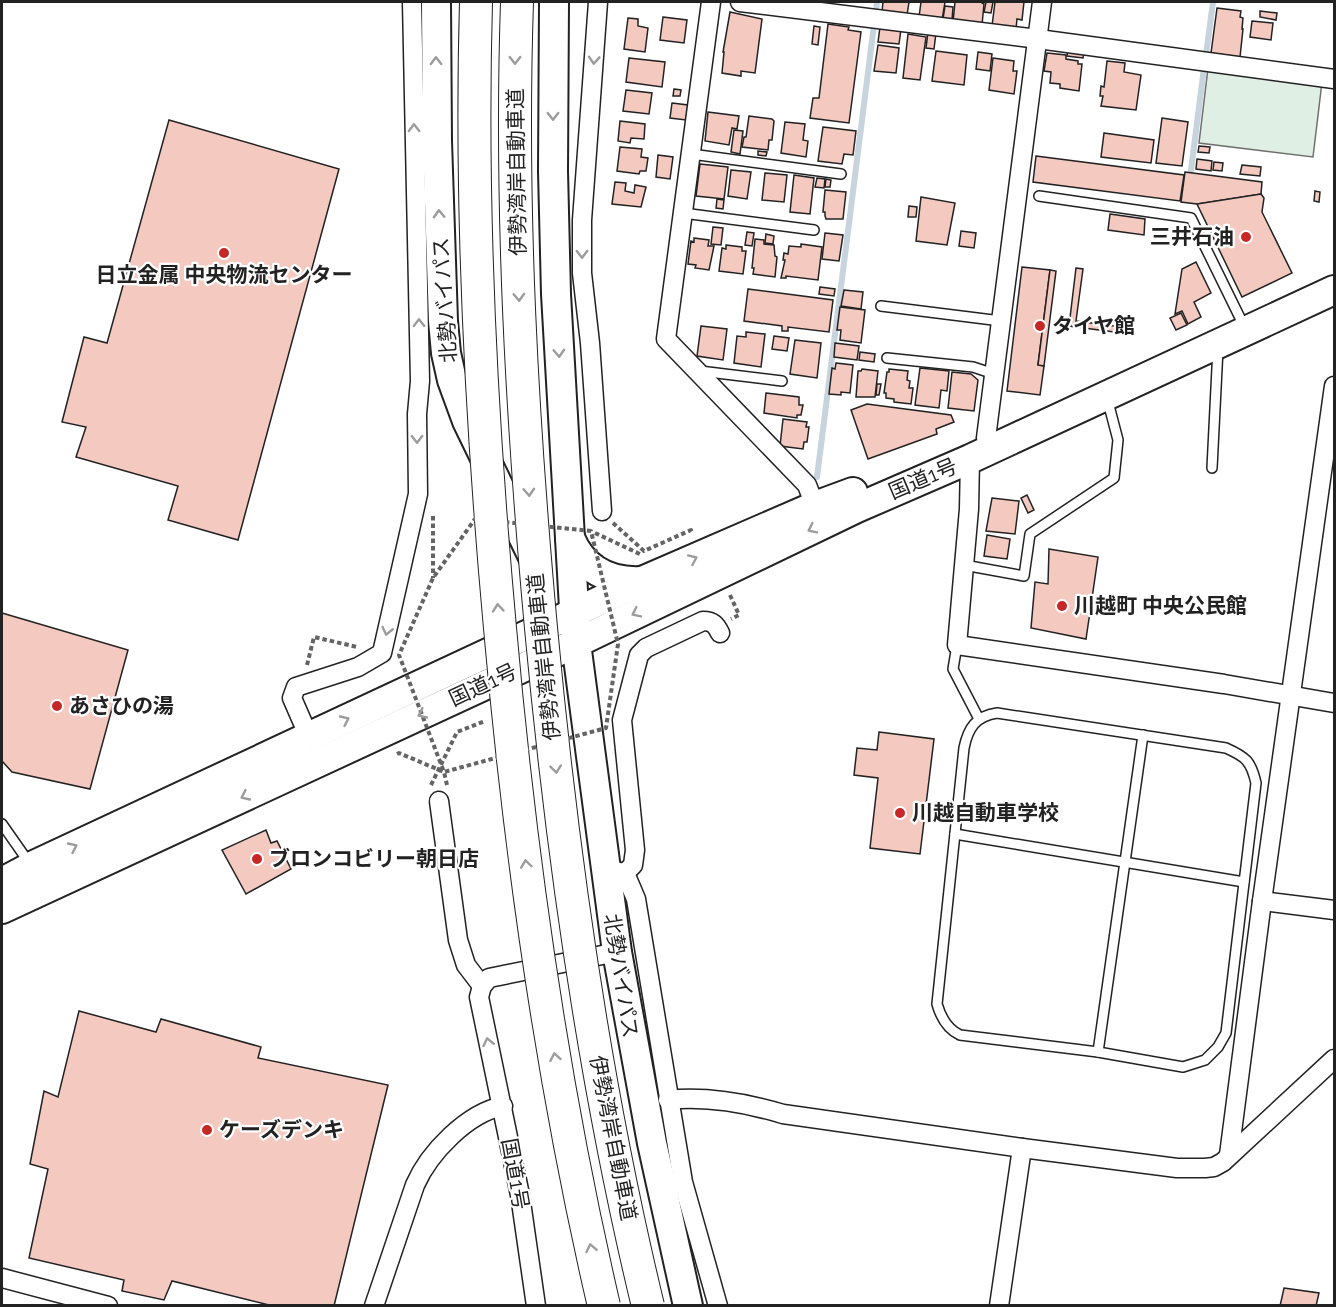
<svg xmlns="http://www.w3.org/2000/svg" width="1336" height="1307" font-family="Raleway,'Noto Sans JP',sans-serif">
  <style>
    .green { fill: #e0efe3; stroke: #6f6f6f; stroke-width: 1.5 }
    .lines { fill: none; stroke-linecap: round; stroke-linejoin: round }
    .stream { stroke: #c7d3dd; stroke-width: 6 }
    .building { fill: #f3c9c0; stroke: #222; stroke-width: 1.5 }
    .service-casing { stroke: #222; stroke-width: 12 }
    .minor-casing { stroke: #222; stroke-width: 21 }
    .trunk-casing { stroke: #222; stroke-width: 32 }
    .path { stroke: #646464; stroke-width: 4; stroke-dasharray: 4.5 3; stroke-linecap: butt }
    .service { stroke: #fff; stroke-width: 9 }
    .minor { stroke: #fff; stroke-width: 18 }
    .trunk { stroke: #fff; stroke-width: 28 }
    .motorway-bridge-casing { stroke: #222; stroke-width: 34; stroke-linecap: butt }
    .path-bridge { stroke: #646464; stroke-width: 4; stroke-dasharray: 4.5 3; stroke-linecap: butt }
    .motorway-bridge { stroke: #fff; stroke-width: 32 }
    .oneway { stroke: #9c9c9c }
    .poi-dot { fill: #c62828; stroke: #fff; stroke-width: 2 }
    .labels { text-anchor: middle; stroke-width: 4.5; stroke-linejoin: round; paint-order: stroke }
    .street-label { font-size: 21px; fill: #222; stroke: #fff }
    .poi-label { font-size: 21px; font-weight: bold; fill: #222; stroke: #fff; text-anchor: start }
  </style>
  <rect width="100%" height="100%" fill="#fff"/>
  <polygon class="green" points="1208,68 1322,82 1313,157 1199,143"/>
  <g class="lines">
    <g class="stream">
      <polyline points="876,11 877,2"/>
      <polyline points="1206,55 1213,2"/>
      <polyline points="1191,170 1204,68"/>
      <polyline points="817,477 874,25"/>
    </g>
  </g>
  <g class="building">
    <polygon points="883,2 909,2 907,15 882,12"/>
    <polygon points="921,2 945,2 942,20 919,17"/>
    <polygon points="955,2 982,2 982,3 984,4 982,25 953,22"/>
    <polygon points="986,2 993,2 991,13 984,12"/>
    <polygon points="995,2 1024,2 1022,20 1017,19 1016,29 992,26"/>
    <polygon points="945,6 953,7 952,20 943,19"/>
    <polygon points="1217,8 1241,11 1240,17 1243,18 1242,29 1243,29 1240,57 1211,53"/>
    <polygon points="1260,11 1277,13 1276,20 1260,17"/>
    <polygon points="730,12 762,19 755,73 741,71 741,76 722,73 724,52 723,52"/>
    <polygon points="663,17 687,20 684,43 660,40"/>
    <polygon points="628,18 638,19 638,26 648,28 645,52 624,49"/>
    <polygon points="1252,21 1273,23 1271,40 1250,37"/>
    <polygon points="828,24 849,27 848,30 861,32 849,123 810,118 813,98 819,98"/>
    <polygon points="814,26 820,27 818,45 812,44"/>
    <polygon points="880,27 901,29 899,44 878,42"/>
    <polygon points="928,32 936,33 934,49 926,48"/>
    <polygon points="908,34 926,37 920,80 903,78"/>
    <polygon points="878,45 899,48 896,73 874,71"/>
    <polygon points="1068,49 1084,52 1083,58 1067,56"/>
    <polygon points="936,51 967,55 964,85 932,81"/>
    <polygon points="978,52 992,54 990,71 976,69"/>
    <polygon points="1047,53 1066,55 1066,59 1078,61 1078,64 1082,64 1079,91 1060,88 1060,84 1050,83 1051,72 1044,71"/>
    <polygon points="629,58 665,62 662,87 626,82"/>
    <polygon points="993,58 1014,61 1013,71 1017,71 1014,94 989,90"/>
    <polygon points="1107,61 1125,63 1124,72 1141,75 1136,110 1101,106 1103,96 1100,96 1101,86 1104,87"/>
    <polygon points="674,89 681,90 680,96 673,96"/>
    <polygon points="626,90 652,93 649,114 623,111"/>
    <polygon points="672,103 688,105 686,120 670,118"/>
    <polygon points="708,112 739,116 737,129 732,128 729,145 705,141"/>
    <polygon points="749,116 772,119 774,121 772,140 769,140 768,150 742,147 744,137 746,137"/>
    <polygon points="1162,118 1188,122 1182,166 1156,163"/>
    <polygon points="169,120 339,169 238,540 168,520 178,486 76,457 86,427 62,422 84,337 107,343"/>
    <polygon points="620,121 645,124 644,139 631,138 630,143 618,141"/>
    <polygon points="785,122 805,124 803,140 808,141 806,157 781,153"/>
    <polygon points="823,127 856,131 853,155 844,154 842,164 818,161"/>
    <polygon points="734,130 743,131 740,154 731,152"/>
    <polygon points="1104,133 1154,140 1151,163 1101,157"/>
    <polygon points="1199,146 1210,147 1209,153 1198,152"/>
    <polygon points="620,147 642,149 641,157 648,158 646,171 640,171 639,174 617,171"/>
    <polygon points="758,151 767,152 766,156 758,155"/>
    <polygon points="658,155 673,157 670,179 656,177"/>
    <polygon points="1036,156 1184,175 1180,201 1033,182"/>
    <polygon points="1197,159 1212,161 1211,171 1196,169"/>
    <polygon points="1214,162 1223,163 1222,171 1213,170"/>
    <polygon points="700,164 728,167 724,199 696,196"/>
    <polygon points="1242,165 1261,167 1260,176 1240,174"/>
    <polygon points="731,170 751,172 747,199 728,196"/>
    <polygon points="1185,172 1262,182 1261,194 1197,204 1181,202"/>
    <polygon points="765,173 787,175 784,202 762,200"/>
    <polygon points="794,175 814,178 810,214 790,212"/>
    <polygon points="817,178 825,179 824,188 815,187"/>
    <polygon points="826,179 831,180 830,187 825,187"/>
    <polygon points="615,182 626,183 625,191 634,193 635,185 646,187 641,207 612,204"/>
    <polygon points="825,190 846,192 843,219 826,219 825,216 825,212 823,212"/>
    <polygon points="1315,191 1320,192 1319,202 1314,201"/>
    <polygon points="1261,194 1264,198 1262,212 1292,273 1242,297 1197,204"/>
    <polygon points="921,197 955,203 947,245 916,241"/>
    <polygon points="717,199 724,200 723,209 716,208"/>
    <polygon points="909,206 917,207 916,217 908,217"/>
    <polygon points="1110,214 1145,219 1144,235 1108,230"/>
    <polygon points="713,227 723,228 721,245 711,244"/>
    <polygon points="961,231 976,233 974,248 959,246"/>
    <polygon points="747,232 754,233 752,246 745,245"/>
    <polygon points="825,233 843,235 839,261 822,259"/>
    <polygon points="766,234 774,236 773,244 765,243"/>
    <polygon points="694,238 709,240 708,246 714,246 709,270 695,268 696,265 688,264 691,241 694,242"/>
    <polygon points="755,239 764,240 764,244 774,245 775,256 777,257 775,277 753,274 754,268 752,268"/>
    <polygon points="801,244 822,247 818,280 786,276 786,278 781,278 785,260 783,260 784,253 788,254 789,246 801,247"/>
    <polygon points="726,245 742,247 742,251 746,251 743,274 719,271 722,248 726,249"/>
    <polygon points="1196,262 1211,293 1194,302 1201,317 1188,324 1182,311 1175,314 1182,269"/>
    <polygon points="1022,267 1050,270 1038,365 1044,366 1040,395 1007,391"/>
    <polygon points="1076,268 1083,269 1076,321 1130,328 1129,334 1069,326"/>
    <polygon points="1050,270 1056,271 1044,366 1038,365"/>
    <polygon points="820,287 835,289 834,296 819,294"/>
    <polygon points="748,289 833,300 829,332 788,327 788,331 782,331 782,326 744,321"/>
    <polygon points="844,290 863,292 861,309 841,306"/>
    <polygon points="840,307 865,310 861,343 840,340 841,330 837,330"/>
    <polygon points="1181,313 1187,325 1176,330 1170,318"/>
    <polygon points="701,326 727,329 723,360 697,356"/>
    <polygon points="746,332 765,334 761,367 734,363 737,336 746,337"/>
    <polygon points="774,336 789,338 787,351 772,349"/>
    <polygon points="795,340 821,343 817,378 790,374"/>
    <polygon points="835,343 859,346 857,360 834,357"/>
    <polygon points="860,352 875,354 874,362 859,360"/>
    <polygon points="836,363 853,365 850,393 841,392 841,395 829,394 832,368 835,369"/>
    <polygon points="920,368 949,371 947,391 941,390 939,408 915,405"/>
    <polygon points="862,369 878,371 875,397 856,397 858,371 861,371"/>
    <polygon points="889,369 908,371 907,380 910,381 909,388 913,388 911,404 894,402 894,399 886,398 886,393 884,393 887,372 889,372"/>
    <polygon points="952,372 971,374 978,380 974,411 948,408"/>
    <polygon points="877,384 881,384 879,395 876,395"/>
    <polygon points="766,393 799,397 799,405 803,405 801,415 797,415 797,418 764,413"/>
    <polygon points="867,404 951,415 954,422 936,429 937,434 868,459 851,410"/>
    <polygon points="783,419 807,422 806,427 809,427 807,442 804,442 803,449 780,446"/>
    <polygon points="1027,495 1034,510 1028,513 1021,498"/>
    <polygon points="992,498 1019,501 1015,534 986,531"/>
    <polygon points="987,535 1010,539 1007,559 984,556"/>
    <polygon points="1049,549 1098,557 1086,639 1031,628 1035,582 1048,584"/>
    <polygon points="2,613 128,650 90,789 12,772 2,761"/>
    <polygon points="879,732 934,739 920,854 870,848 878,778 854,775 857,748 877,750"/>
    <polygon points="266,830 271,843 277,841 291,869 246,894 222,850"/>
    <polygon points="79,1011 156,1032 161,1019 261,1047 258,1058 388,1085 334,1306 273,1306 172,1281 164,1300 122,1291 124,1280 29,1258 48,1169 30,1164 44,1091 58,1097"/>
    <polygon points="1284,1288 1319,1293 1316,1306 1280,1306"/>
  </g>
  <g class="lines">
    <g class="service-casing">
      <g id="service">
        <polyline points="691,154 841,174"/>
        <polyline points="1039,196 1191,218 1245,328"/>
        <polyline points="683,213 814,230"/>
        <polyline points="881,306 1001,321"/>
        <polyline points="887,358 973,367 994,374"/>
        <polyline points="700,371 782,381"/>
        <polyline points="1212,468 1218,348"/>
        <polyline points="964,565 1024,576 1030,534 1114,478 1118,440 1107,398"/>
        <polyline points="957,645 953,669 979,719"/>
        <path d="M997 713 1226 748C1246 757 1251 761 1256 783L1226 1033 1218 1047 1205 1060 1183 1067 1098 1052 960 1035C947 1029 941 1018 937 1004L964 748C968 728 976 716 997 713Z"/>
        <polyline points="2,824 30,864"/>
        <polyline points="955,834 1244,882"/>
        <polyline points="1098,1052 1143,735"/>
      </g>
    </g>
    <g class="minor-casing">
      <g id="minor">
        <polyline points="598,2 582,220 582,273 590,343 602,511"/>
        <polyline points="711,2 666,339 807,485 815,506"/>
        <polyline points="740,2 1038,39 1334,79"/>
        <polyline points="986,438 1042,2"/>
        <polyline points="970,459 969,509 957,645 1224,684 1334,703"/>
        <polyline points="309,737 292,698 296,687 358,667 382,653 418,494 417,414 420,381 412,2"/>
        <polyline points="439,801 458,940 466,965 482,986"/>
        <polyline points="604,869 625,873 636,899 683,1182 718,1306"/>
        <path d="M625 873 633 865 635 850 622 720 639 655 646 648 703 621C713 621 716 625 720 633"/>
        <polyline points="1262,901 1334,910"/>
        <path d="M668 1100C706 1096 746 1103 783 1114L1022 1148 1177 1168H1205L1214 1167 1223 1162 1334 1059"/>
        <polyline points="1229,1155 1262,901 1334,386"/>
        <polyline points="2,1278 108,1306"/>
        <path d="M374 1306 415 1185C429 1153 467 1113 503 1106"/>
        <polyline points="536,1306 520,1195 479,997 482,986 489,978 617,952"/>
        <polyline points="999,1306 1022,1148"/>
      </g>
    </g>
    <g class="trunk-casing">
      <g id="trunk">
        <polyline points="436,2 437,141 443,321 446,353 452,380 467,421 533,557"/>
        <polyline points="554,2 553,171 556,294 576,643 617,952 652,1143 688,1306"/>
        <path d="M570 538C583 569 609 583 642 581"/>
        <polyline points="2,882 32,866 642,581 815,506 853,492"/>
        <polyline points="2,909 576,643 857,508 970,459 1334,290"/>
      </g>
    </g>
    <g class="path">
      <polyline points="433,516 433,578"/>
      <polyline points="613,523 644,551 691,530 692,534"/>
      <polyline points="595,533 642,555"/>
      <polyline points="730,595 739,615 731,619"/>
      <polyline points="307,665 314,637 357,647"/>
      <polyline points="397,754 399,753 444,772 447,785"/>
      <polyline points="431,785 457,732 485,721"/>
    </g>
    <use href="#service" class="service"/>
    <use href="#minor" class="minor"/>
    <use href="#trunk" class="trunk"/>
    <g class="motorway-bridge-casing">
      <g id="motorway-bridge">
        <path d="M476 2C470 210 481 420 500 628 520 855 552 1083 604 1306"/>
        <path d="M517 2C510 210 522 420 541 628 562 855 594 1083 648 1306"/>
      </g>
    </g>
    <polygon class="path-bridge" points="475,519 591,531 618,644 606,728 444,772 399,655 433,578"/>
    <use href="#motorway-bridge" class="motorway-bridge"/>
  </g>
  <defs><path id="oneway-chevron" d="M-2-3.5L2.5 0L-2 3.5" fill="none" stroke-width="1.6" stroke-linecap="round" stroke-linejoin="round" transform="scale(1.5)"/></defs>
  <g class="oneway">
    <use href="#oneway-chevron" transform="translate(515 60) rotate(90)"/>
    <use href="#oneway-chevron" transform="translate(594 60) rotate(94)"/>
    <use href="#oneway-chevron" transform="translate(436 61) rotate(-91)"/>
    <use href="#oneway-chevron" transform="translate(553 116) rotate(90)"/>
    <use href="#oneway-chevron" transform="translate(414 128) rotate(-91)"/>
    <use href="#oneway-chevron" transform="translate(439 214) rotate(-92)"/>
    <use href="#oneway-chevron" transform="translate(582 254) rotate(89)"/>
    <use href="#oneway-chevron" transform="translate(519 297) rotate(88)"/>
    <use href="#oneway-chevron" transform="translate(419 323) rotate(-91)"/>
    <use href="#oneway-chevron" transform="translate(559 353) rotate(87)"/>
    <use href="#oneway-chevron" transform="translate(417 439) rotate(89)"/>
    <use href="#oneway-chevron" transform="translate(529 492) rotate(87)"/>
    <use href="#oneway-chevron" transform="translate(812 529) rotate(154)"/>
    <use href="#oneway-chevron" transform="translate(693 559) rotate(-24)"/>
    <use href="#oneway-chevron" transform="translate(498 608) rotate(-95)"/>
    <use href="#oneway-chevron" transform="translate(636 613) rotate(154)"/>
    <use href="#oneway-chevron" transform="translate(387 631) rotate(103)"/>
    <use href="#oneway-chevron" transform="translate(422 714) rotate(155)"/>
    <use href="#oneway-chevron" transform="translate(345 720) rotate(-25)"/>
    <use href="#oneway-chevron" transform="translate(556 769) rotate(84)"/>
    <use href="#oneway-chevron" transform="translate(245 796) rotate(155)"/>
    <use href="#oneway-chevron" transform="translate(73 847) rotate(-25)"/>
    <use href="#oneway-chevron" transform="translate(526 864) rotate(-98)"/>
    <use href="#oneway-chevron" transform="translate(488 1042) rotate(-103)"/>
    <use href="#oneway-chevron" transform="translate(555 1057) rotate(-100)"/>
    <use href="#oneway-chevron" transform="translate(591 1248) rotate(-101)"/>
  </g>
  <g class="poi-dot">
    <circle cx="1246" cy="237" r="6"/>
    <circle cx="224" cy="253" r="6"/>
    <circle cx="1040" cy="326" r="6"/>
    <circle cx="1062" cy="606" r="6"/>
    <circle cx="57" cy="706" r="6"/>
    <circle cx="900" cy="813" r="6"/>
    <circle cx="257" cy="859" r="6"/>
    <circle cx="207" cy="1130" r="6"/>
  </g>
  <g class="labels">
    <g class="street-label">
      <text transform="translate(517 172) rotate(-91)" y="7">伊勢湾岸自動車道</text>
      <text transform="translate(445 300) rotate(-94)" y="7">北勢バイパス</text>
      <text transform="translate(923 479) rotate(-23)" y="7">国道1号</text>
      <text transform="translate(544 657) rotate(-96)" y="7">伊勢湾岸自動車道</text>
      <text transform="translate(483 685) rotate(-25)" y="7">国道1号</text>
      <text transform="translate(621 976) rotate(81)" y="7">北勢バイパス</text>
      <text transform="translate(613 1138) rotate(79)" y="7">伊勢湾岸自動車道</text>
      <text transform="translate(515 1174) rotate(80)" y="7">国道1号</text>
    </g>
    <g class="poi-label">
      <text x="1234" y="244" text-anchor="end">三井石油</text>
      <text x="224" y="282" text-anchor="middle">日立金属 中央物流センター</text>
      <text x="1052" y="333">タイヤ館</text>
      <text x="1074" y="613">川越町 中央公民館</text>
      <text x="69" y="713">あさひの湯</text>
      <text x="912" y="820">川越自動車学校</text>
      <text x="269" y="866">ブロンコビリー朝日店</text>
      <text x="219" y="1137">ケーズデンキ</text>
    </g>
  </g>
  <rect width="1336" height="1307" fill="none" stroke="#222222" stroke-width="6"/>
</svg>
